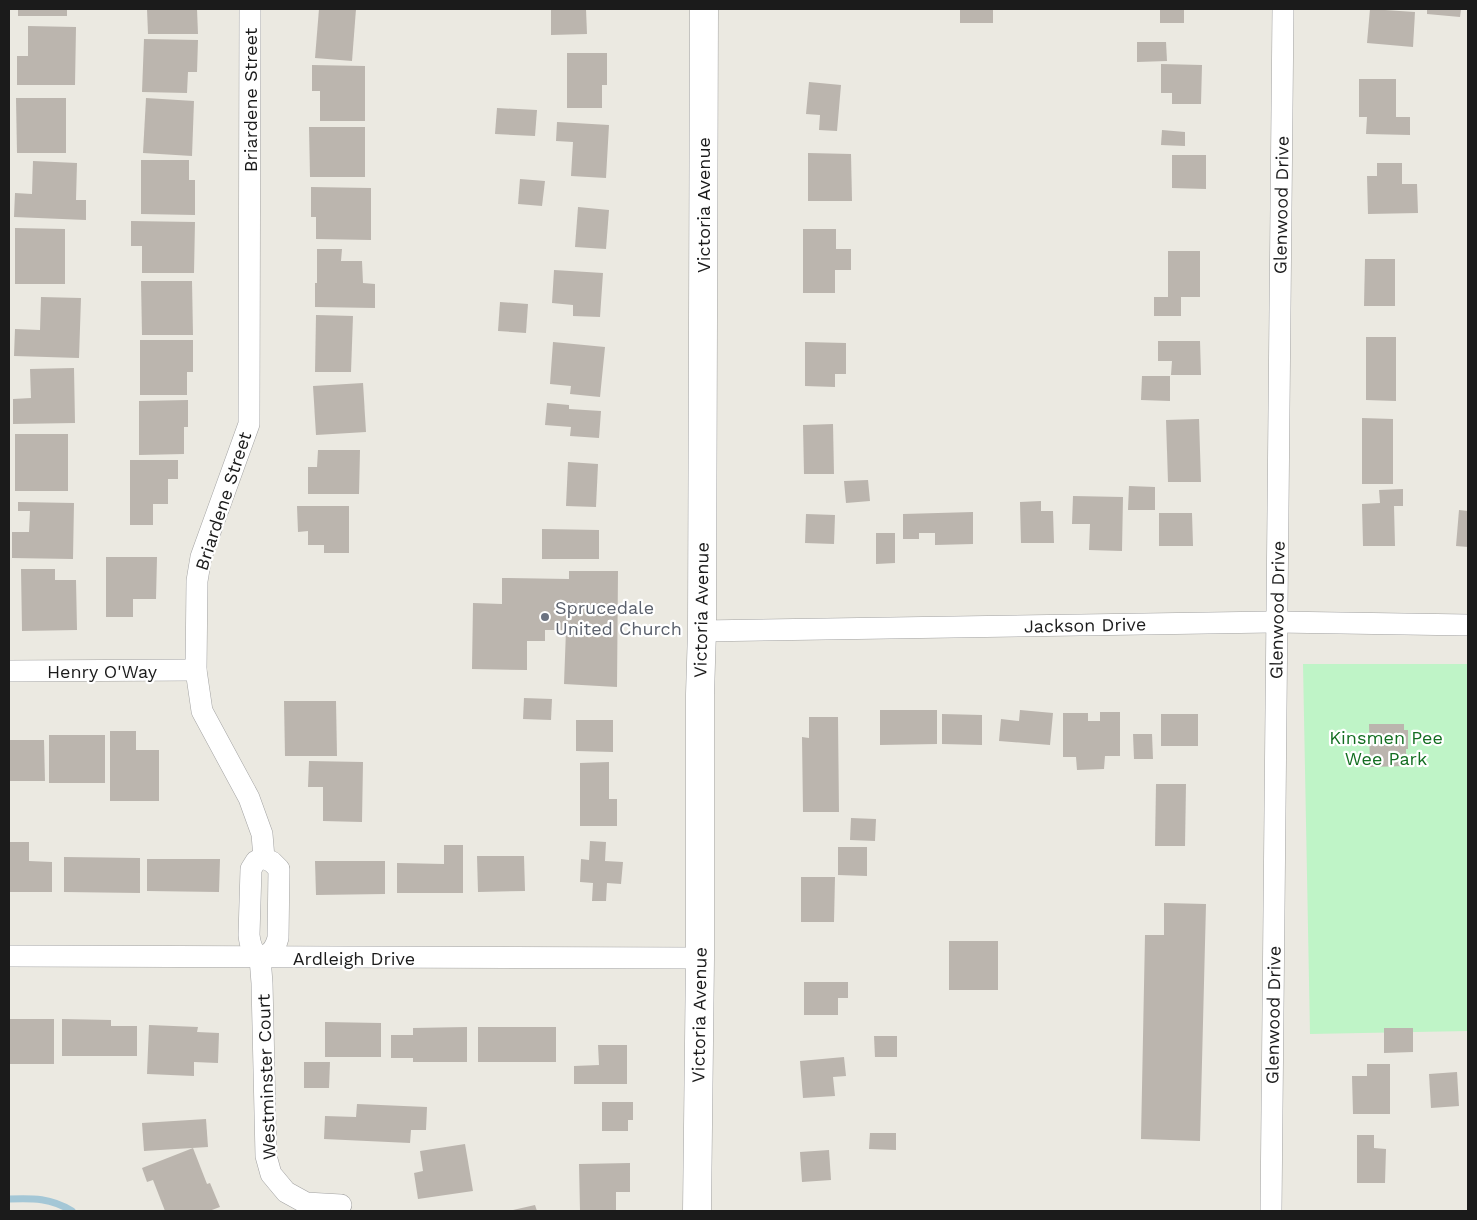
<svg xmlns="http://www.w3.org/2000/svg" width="1477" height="1220" font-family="'Work Sans',sans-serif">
	<rect width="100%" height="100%" fill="#ebe9e1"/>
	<polygon fill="#bff4c7" points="1303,664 1468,664 1468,1031 1310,1034"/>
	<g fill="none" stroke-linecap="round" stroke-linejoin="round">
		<path stroke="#a4c7d6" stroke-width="7" d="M9,1199C33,1198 51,1198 72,1211"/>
	</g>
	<g fill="#bbb5ae">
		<rect x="18" y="9" width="49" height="7"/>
		<polygon points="147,9 197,9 198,34 148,34"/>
		<polygon points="319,9 356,9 352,61 315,58"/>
		<polygon points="551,9 586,9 587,34 551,35"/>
		<rect x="960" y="9" width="33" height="14"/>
		<rect x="1160" y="9" width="24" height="14"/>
		<polygon points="1370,9 1415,12 1413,47 1367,43"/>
		<polygon points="1427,9 1461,9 1460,17 1427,14"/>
		<polygon points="28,26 76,27 75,85 17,85 17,56 28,56"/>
		<polygon points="144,39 198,40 197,72 188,72 187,93 142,92"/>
		<polygon points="1137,42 1166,42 1167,61 1137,62"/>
		<polygon points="567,53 607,53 607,85 602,85 602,108 567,108"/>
		<polygon points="1161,64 1202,65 1201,104 1172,104 1172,93 1161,93"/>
		<polygon points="312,65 365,66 365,121 320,121 320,91 312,91"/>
		<polygon points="1359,79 1396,79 1396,117 1410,117 1410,135 1366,134 1367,117 1359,117"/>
		<polygon points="809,82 841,85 837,131 819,130 820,115 806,114"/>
		<polygon points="16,98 66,98 66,153 17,153"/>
		<polygon points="146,98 194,101 192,156 143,153"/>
		<polygon points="497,108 537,110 535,136 495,134"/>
		<polygon points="557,122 609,125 606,178 571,176 573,142 556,141"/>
		<polygon points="309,127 365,127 365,177 310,177"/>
		<polygon points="1162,130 1185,132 1185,146 1161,145"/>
		<polygon points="808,153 851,154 852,201 808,201"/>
		<polygon points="1172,155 1206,155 1206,189 1172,188"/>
		<polygon points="141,160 189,160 189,180 195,180 195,215 141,214"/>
		<polygon points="33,161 77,163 76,200 86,200 86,220 14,217 15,193 32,194"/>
		<polygon points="1377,163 1402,163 1402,184 1417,184 1418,213 1368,214 1367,176 1377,176"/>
		<polygon points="520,179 545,181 542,206 518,204"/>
		<polygon points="311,187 371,188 371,240 316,239 316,217 311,217"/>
		<polygon points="578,207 609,210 606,249 575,247"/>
		<polygon points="131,221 195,222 194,273 142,273 142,246 131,246"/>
		<polygon points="15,228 65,229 65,284 15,284"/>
		<polygon points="803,229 836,229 836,249 851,249 851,270 835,270 835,293 803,293"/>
		<polygon points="317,249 342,249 341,261 362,261 363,283 375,284 375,308 315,307 315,283 317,283"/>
		<polygon points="1168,251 1200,251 1200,297 1181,297 1181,316 1154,316 1154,297 1168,297"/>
		<polygon points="1365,259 1395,259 1395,306 1364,306"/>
		<polygon points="554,270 603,273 600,317 573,316 573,305 552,303"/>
		<polygon points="141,281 192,281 193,335 142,335"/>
		<polygon points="41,297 81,298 79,358 14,356 15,329 40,330"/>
		<polygon points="500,302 528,304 526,333 498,331"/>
		<polygon points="316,315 353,316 351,372 315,372"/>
		<polygon points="1366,337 1396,337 1396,401 1366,400"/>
		<polygon points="140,340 193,340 193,372 187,372 187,395 140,395"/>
		<polygon points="1158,341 1200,341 1201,375 1171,375 1172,361 1158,361"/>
		<polygon points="553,342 605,347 600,397 570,394 571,386 550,384"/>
		<polygon points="805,342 846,343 846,374 835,374 835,387 805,386"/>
		<polygon points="74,368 75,423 13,424 13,399 31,398 30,369"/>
		<polygon points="1142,376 1170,376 1170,401 1141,400"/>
		<polygon points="363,383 366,432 316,435 313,386"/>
		<polygon points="188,400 188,427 184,427 184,454 139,455 139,401"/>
		<polygon points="547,403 569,405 569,409 601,411 599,438 570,436 571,427 545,425"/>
		<polygon points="1362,418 1393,419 1393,484 1362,484"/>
		<polygon points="1199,419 1201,482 1168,482 1166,420"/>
		<polygon points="833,424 834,474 804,474 803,425"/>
		<rect x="15" y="434" width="53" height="57"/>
		<polygon points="318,450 360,450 359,494 308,494 308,467 317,467"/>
		<polygon points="130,460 178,460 178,479 168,479 168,504 153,504 153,525 130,525"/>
		<polygon points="568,462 598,464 596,507 566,506"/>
		<polygon points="868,480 870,501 846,503 844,481"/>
		<polygon points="1129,486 1155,487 1155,510 1128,510"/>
		<polygon points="1403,489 1403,506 1394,506 1395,546 1363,546 1362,504 1380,503 1379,490"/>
		<polygon points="1073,496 1123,497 1122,551 1089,550 1090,524 1072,524"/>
		<polygon points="1041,501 1041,511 1053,511 1054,543 1021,543 1020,502"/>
		<polygon points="18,502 74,503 73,559 12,558 12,532 29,532 30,511 18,511"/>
		<polygon points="297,506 349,506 349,553 324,553 324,545 308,545 308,531 298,532"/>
		<polygon points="1459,510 1468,511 1468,547 1456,546"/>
		<polygon points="973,512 973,544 935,545 935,533 919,533 919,539 903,539 903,514"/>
		<polygon points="1159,513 1192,513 1193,546 1159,546"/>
		<polygon points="806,514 835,515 834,544 805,543"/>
		<polygon points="542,529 599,530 599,559 542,559"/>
		<polygon points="876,533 895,533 895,563 876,564"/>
		<polygon points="106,557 157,557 156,599 133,599 133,617 106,617"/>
		<polygon points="21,569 55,569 55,580 76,580 77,630 22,631"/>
		<polygon points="569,571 618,571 617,687 564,684 566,630 545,630 545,641 527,641 527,670 472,669 473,603 502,604 502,578 569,579"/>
		<polygon points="524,698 552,699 551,720 523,719"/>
		<polygon points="284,701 336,701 337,756 285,756"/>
		<polygon points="880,710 937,710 937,744 880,745"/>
		<polygon points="1020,710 1053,713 1050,745 999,741 1001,719 1019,721"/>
		<polygon points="1100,712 1120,712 1120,756 1105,756 1104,769 1077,770 1076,757 1063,757 1063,713 1088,713 1088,721 1100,721"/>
		<polygon points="942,714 982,715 982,745 942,744"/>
		<rect x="1161" y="714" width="37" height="32"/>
		<polygon points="809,717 838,717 839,812 803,812 802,737 809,738"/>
		<polygon points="576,720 613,720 613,752 576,751"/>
		<polygon points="1369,724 1404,724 1404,730 1408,730 1408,749 1406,749 1406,766 1370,767"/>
		<polygon points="110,731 136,731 136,750 159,750 159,801 110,801"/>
		<polygon points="1133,734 1152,734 1153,759 1134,759"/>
		<rect x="49" y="735" width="56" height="48"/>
		<polygon points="9,740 44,740 45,781 9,781"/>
		<polygon points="309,761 363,762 362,822 323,821 323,787 308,787"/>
		<polygon points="609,762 609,799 617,799 617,826 580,826 580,763"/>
		<polygon points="1156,784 1186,784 1185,846 1155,846"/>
		<polygon points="851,818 876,819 875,841 850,840"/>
		<polygon points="590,841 606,842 605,861 623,862 621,884 607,883 606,901 592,901 593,883 580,882 581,859 589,860"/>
		<polygon points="9,842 29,842 29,861 52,862 52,892 9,892"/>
		<polygon points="444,845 463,845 463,893 397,893 397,863 444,864"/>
		<polygon points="838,847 867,847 867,876 838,875"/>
		<polygon points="477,856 524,856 525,891 478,892"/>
		<polygon points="64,857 140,858 140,893 64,892"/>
		<polygon points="147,859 220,859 219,892 147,891"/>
		<polygon points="315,861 385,861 385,894 316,895"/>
		<polygon points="801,877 835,877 834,922 801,922"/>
		<polygon points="1164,903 1206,904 1200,1141 1141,1139 1145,935 1164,935"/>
		<rect x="949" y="941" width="49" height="49"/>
		<polygon points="804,982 848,982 848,998 838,998 838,1015 804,1015"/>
		<rect x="9" y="1019" width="45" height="45"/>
		<polygon points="62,1019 111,1020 111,1026 137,1026 137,1056 62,1056"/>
		<polygon points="325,1022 381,1023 381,1057 325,1057"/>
		<polygon points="149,1025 198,1027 197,1032 219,1033 218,1063 194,1062 194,1076 147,1074"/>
		<polygon points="467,1027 467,1062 413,1062 413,1058 391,1058 391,1035 413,1035 413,1028"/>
		<rect x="478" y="1027" width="78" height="35"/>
		<polygon points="1384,1028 1413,1028 1413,1052 1384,1053"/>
		<polygon points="874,1036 897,1036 897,1057 875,1057"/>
		<polygon points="598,1045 627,1045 627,1084 574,1084 574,1066 599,1065"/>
		<polygon points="844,1057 846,1076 833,1077 835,1096 803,1098 800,1061"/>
		<polygon points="304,1062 330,1062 329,1088 304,1088"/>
		<polygon points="1367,1064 1390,1064 1390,1114 1353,1114 1352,1076 1367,1076"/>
		<polygon points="1457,1072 1459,1106 1431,1108 1429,1074"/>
		<polygon points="602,1102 633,1102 633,1120 628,1120 628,1131 602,1131"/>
		<polygon points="357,1104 427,1107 426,1130 411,1130 410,1143 324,1139 325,1116 356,1117"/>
		<polygon points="206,1119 208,1147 144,1151 142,1123"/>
		<polygon points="870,1133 896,1133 896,1150 869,1149"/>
		<polygon points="1357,1135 1374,1135 1374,1148 1386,1149 1385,1183 1357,1183"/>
		<polygon points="465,1144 473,1191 418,1199 414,1173 423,1171 420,1151"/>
		<polygon points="193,1148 207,1184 210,1183 220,1207 209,1211 165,1211 153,1180 147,1182 142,1168"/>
		<polygon points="829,1150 831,1180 802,1182 800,1152"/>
		<polygon points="630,1163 630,1192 616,1192 616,1211 580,1211 579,1164"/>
		<polygon points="535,1205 537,1211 513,1211 513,1210"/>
	</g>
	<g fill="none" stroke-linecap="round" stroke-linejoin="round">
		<defs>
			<g id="minor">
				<polyline points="250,9 249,424 201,557 197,581 196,670 202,711 249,798 262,834 264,858"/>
				<polyline points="702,631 1277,622 1468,625"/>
				<polyline points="9,671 196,670"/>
				<polyline points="9,956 700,958"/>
				<polyline points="260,958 262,983 266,1156 271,1174 286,1192 306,1203 341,1205"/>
				<path d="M260,958C271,954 275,949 278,938L279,869L272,862L264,858"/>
				<path d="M260,958C252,951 250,945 249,935L251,869L256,861L264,858"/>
				<polyline points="1271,1211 1283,9"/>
			</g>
			<polyline id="tertiary" points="697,1211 700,958 700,694 702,631 704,9"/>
		</defs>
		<use href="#minor" stroke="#a2a2a2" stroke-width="22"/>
		<use href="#tertiary" stroke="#a2a2a2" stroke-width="29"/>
		<use href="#minor" stroke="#fff" stroke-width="21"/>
		<use href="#tertiary" stroke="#fff" stroke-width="28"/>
	</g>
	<circle fill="#6b7280" stroke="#fff" stroke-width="2" cx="545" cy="617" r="5"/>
	<g text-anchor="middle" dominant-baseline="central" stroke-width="4.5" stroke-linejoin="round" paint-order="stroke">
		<g font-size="18" fill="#1b1b1b" stroke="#fff">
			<text transform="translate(250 100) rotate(-90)">Briardene Street</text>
			<text transform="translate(703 205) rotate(-90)">Victoria Avenue</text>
			<text transform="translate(1281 205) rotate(-89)">Glenwood Drive</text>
			<text transform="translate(223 501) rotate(-72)">Briardene Street</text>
			<text transform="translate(701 610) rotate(-89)">Victoria Avenue</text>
			<text transform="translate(1277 610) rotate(-89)">Glenwood Drive</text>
			<text transform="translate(1085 625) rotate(-1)">Jackson Drive</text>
			<text x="102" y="671">Henry O'Way</text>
			<text x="354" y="958">Ardleigh Drive</text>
			<text transform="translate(699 1015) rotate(-89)">Victoria Avenue</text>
			<text transform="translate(1273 1015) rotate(-89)">Glenwood Drive</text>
			<text transform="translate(266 1077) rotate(-92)">Westminster Court</text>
		</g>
		<g font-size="18" fill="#5b616d" stroke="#fff" text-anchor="start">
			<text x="555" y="607">Sprucedale<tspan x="555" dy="21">United Church</tspan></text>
		</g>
		<g font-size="18" fill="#136e21" stroke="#fff">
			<text x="1386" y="737">Kinsmen Pee<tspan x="1386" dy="21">Wee Park</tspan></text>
		</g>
	</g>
	<rect width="1477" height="1220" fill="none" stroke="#1b1b1b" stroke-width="20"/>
</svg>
